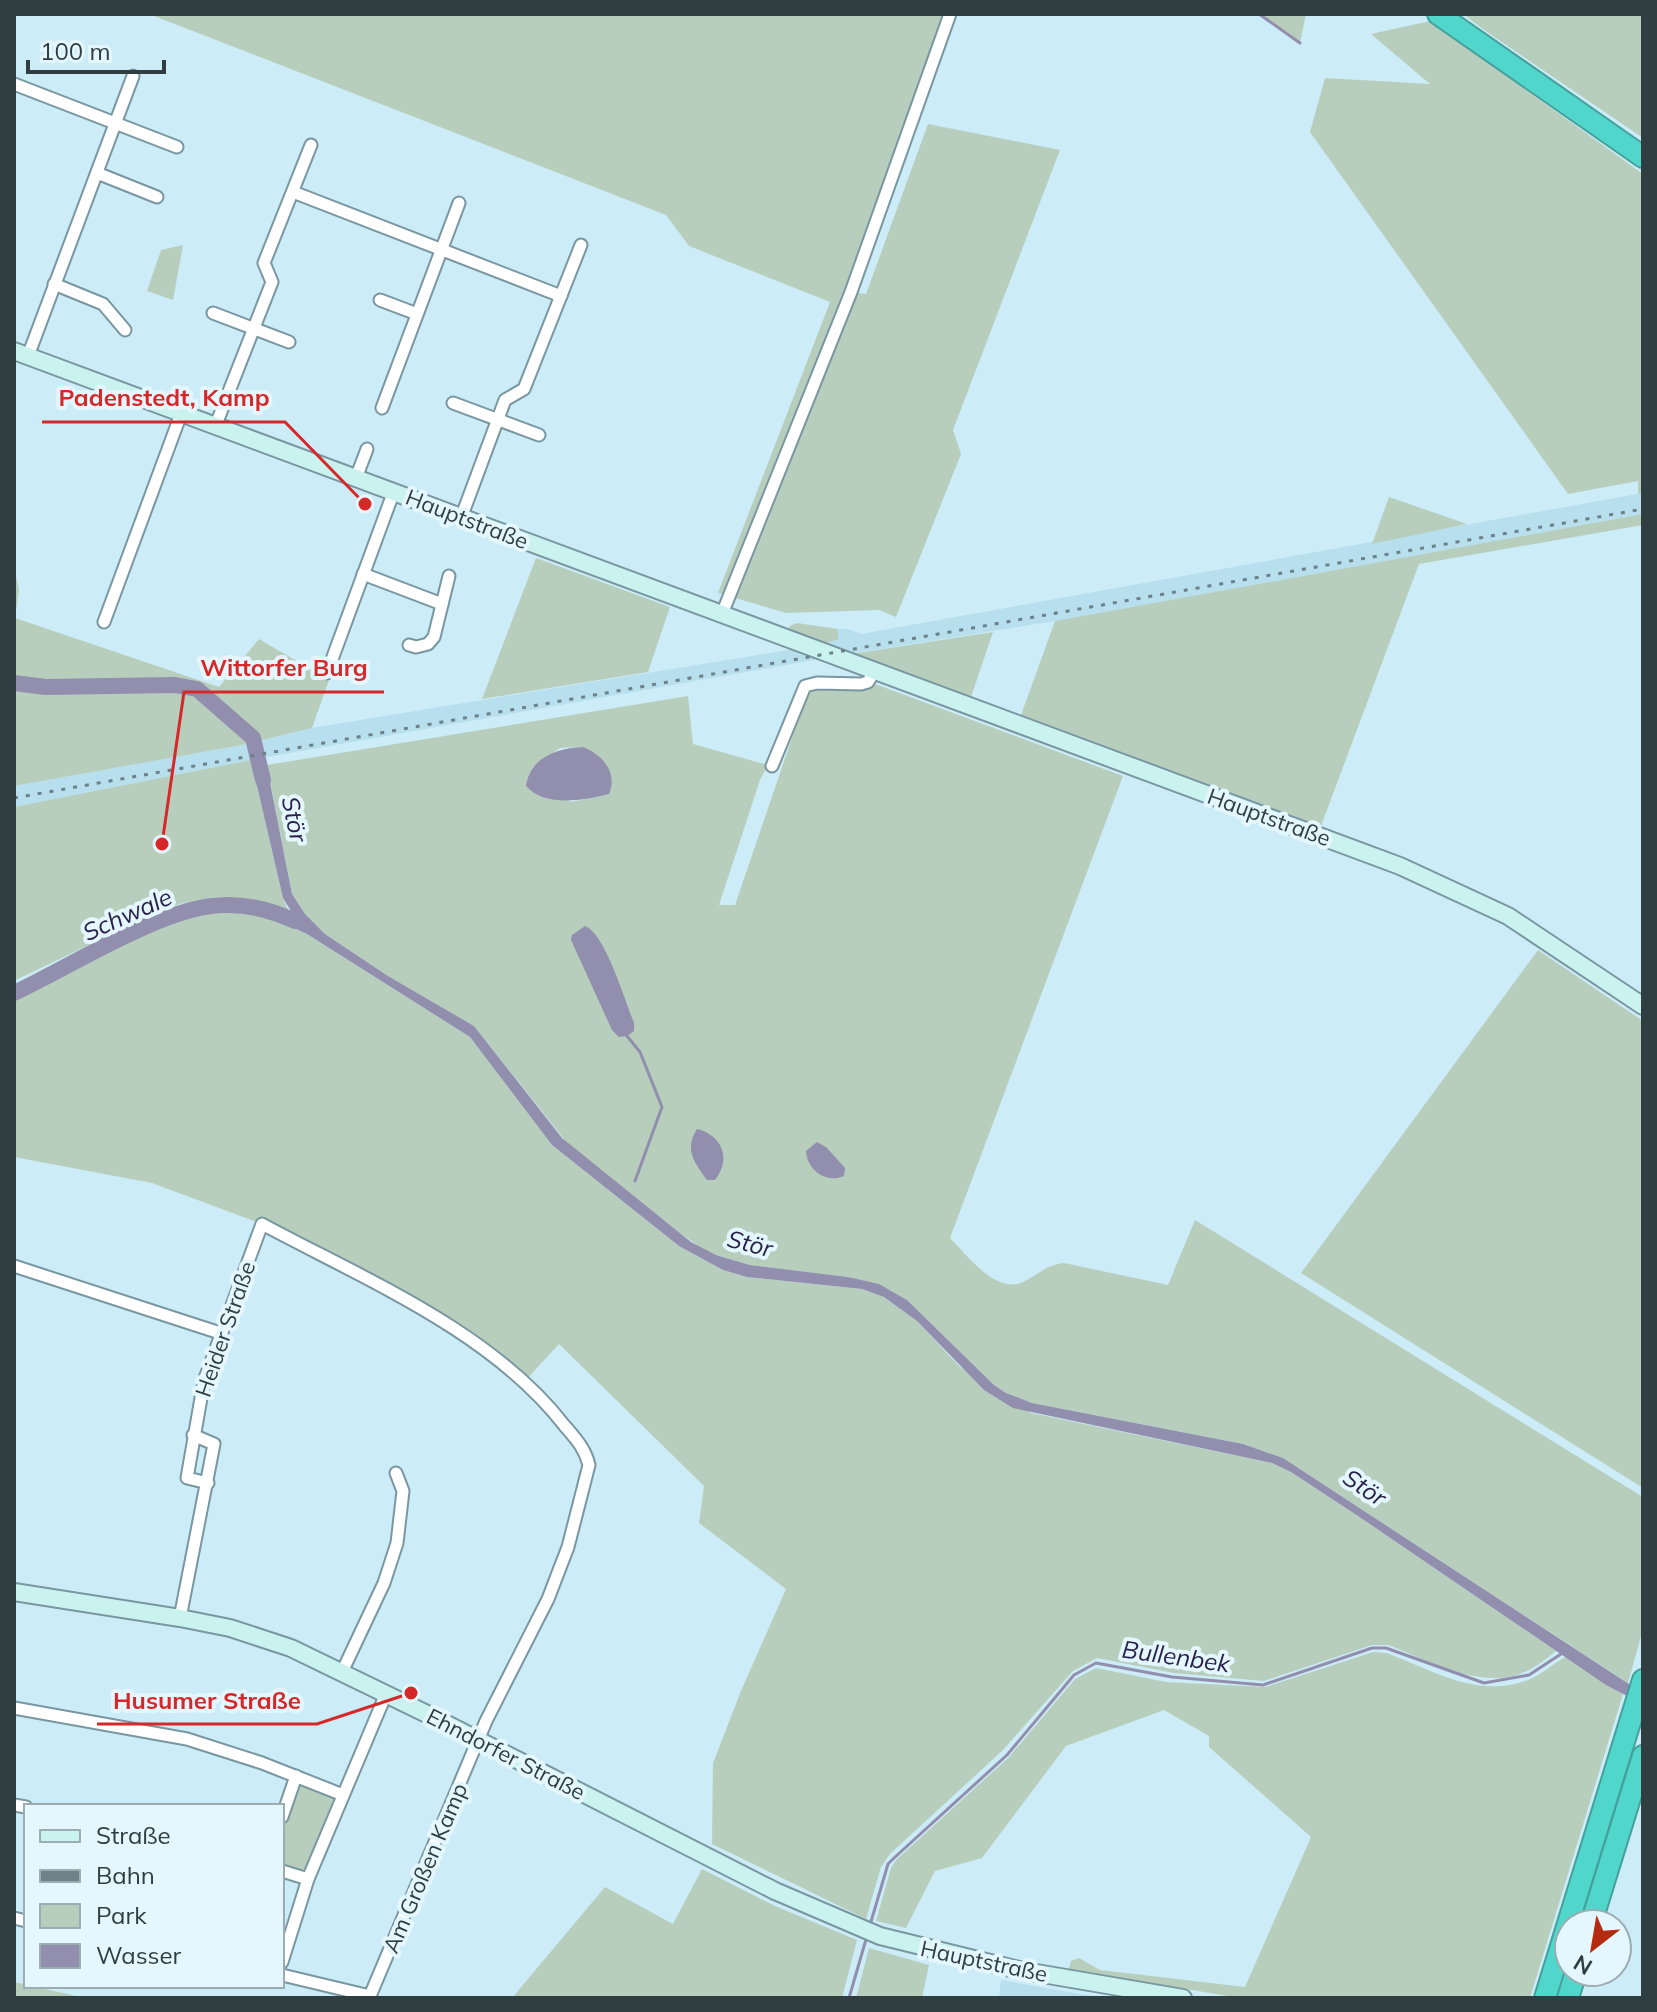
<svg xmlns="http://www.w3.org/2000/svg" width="1657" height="2012" font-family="Mulish,sans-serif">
	<rect width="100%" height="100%" fill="#ccecf8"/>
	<g fill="#b7dfed">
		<polygon points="1643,493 1643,514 1055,621 825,658 256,759 14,807 14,786 237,746 312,728 800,648 838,640 838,629 848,629 861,634"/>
		<polygon points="1001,1980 1079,1994 1107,1998 999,1998"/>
	</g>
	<g fill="#b8cebd" fill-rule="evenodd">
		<polygon points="149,14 950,14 852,292 866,294 928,124 1060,150 953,430 961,454 896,617 879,610 786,613 718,593 830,302 689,246 666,215"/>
		<polygon points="1259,14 1306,14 1300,43"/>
		<polygon points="1463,14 1643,14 1643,138 1487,32"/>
		<polygon points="1430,21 1643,174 1643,493 1638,494 1638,481 1568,494 1310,132 1325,78 1430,84 1371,34"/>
		<polygon points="183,245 173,300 147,291 161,250"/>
		<polygon points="1389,497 1467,524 1372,544"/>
		<polygon points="1643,514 1643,525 1419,564 1321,826 1021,715 1055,621"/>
		<polygon points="536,558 670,607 648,672 482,699"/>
		<polygon points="14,567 19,590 15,618 219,687 259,639 329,680 312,728 237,746 14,786"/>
		<polygon points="797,623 838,629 838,640 823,643 786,631 790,626"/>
		<polygon points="993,632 971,697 852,654"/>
		<path d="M875,684L1123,776L950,1238C966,1254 996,1295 1023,1282C1038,1275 1046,1265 1064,1263L1168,1285L1195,1220L1643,1497V1629L1628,1683L1283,1458L1243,1444L1032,1403L1006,1393L994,1385L907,1300L888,1289L848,1277L750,1265L707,1252L680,1233L567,1143L474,1026L388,976L325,934L305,914L292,894L267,765L688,696L693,744L768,765L760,780L719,905H735L807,694C828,684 853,693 875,684ZM583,747L609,794L571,802L532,768L560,748Z"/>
		<polygon points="251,760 283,898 290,914 262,904 214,897 180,904 151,915 14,981 14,807"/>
		<path d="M215,910H242L275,919L307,934L470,1037L552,1145L679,1246L723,1270L747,1277L862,1289L884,1297L917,1321L960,1367L1031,1413L1272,1463L1291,1472L1358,1516L1556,1651C1548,1657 1540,1664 1531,1669C1485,1694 1431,1661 1388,1645H1372L1264,1681L1174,1673L1097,1658L1073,1671L1002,1751L890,1854L881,1867L866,1919L712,1844L713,1763L741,1691L786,1589L699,1523L704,1486L559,1344L524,1382L487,1352L262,1224L152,1183L14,1157V993L153,924L184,912L191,916Z"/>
		<polygon points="1538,950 1643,1021 1643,1488 1301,1273"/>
		<path d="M1373,1652L1387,1653C1434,1671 1478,1699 1528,1680C1541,1675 1553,1664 1565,1657L1623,1694L1530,1998H1239L1069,1969L1071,1961L1079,1958L1100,1970L1245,1987L1311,1837L1209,1747V1736L1164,1710L1066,1746L982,1858L935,1871L906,1928L876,1921L891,1868L896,1860L1009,1757L1075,1679L1096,1668L1166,1682L1265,1687Z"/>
		<polygon points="304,1785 333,1796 335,1802 308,1867 301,1870 282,1864 282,1835 298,1787"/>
		<polygon points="702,1869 775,1906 857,1940 842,1998 512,1998 605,1887 673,1924"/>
		<polygon points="869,1948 929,1965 922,1998 856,1998"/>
		<polygon points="14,1982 85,1998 14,1998"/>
	</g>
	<g fill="#918eae">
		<path d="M583,747C603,755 618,773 609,794C584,800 546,808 526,786C530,757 558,748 583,747Z"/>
		<polygon points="265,757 292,894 305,914 325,934 388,976 474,1026 562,1138 691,1242 716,1255 750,1265 848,1277 879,1284 907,1300 994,1385 1006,1393 1032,1403 1243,1444 1283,1458 1632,1686 1629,1697 1606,1685 1358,1516 1291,1472 1272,1463 1013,1408 984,1390 917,1321 884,1297 862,1289 747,1277 723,1270 679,1246 552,1145 470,1037 307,934 275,919 278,910 288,914 291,911 283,898 251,760"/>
		<path d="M585,926C605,933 625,1001 634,1023V1031L627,1036L619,1037L612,1030L571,940L572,935Z"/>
		<path d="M697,1129C722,1135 732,1159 715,1180H707C694,1162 684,1149 697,1129Z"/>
		<path d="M817,1142L826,1147L845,1168L844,1176C826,1184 807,1170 806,1151Z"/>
	</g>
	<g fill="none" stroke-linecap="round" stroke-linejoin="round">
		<g stroke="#918eae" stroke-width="3">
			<polyline points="1259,14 1300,43"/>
			<polyline points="627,1036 640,1052 662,1107 635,1181"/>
			<polyline points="870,1925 888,1864 894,1858 1007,1755 1074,1675 1096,1663 1172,1677 1263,1685 1372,1648 1386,1648 1484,1683 1529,1675 1564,1652"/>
			<polyline points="849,1998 867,1936"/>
		</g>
		<g stroke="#918eae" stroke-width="16">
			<polyline points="14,683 46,687 175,685 197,689 253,738 263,780"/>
			<path d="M14,993C70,967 164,906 223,905C247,904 273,911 295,921"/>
		</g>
		<defs>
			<g id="street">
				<polyline points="14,84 177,147"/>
				<polyline points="97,173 157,197"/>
				<polyline points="293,192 561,296"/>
				<polyline points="54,284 103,304 125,330"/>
				<polyline points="380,300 417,314"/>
				<polyline points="213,313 289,342"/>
				<polyline points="28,356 133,76"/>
				<polyline points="453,403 539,435"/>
				<polyline points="382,408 459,203"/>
				<polyline points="215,427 272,282 264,263 311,145"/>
				<polyline points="356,478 367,449"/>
				<polyline points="461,518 505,400 524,389 581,245"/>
				<polyline points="363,574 442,604"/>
				<polyline points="722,614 851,292 950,14"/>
				<polyline points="104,622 181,414"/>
				<polyline points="409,645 416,647 428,644 434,637 449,576"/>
				<polyline points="327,673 394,491"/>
				<polyline points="772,766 805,686 817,683 861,684 868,682 875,670"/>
				<polyline points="14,1266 220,1333"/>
				<path d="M208,1483L187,1478L204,1381L262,1224C364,1279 491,1331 564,1425C575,1438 585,1448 589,1465L568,1547L548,1599L486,1721L370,1996L282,1975"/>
				<polyline points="180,1618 214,1444 193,1435"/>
				<polyline points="342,1672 384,1583 397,1543 403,1491 396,1473"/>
				<polyline points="14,1708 187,1739 262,1763 343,1795"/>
				<polyline points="14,1805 26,1807"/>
				<polyline points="282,1817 296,1776"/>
				<polyline points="282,1871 308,1879"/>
				<polyline points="14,1918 26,1921"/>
				<polyline points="282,1962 308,1879 386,1694"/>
			</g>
			<g id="secondary">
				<polyline points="14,351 1400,866 1508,916 1643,1006"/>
				<polyline points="14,1592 180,1618 230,1628 291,1648 431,1716 775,1891 880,1936 1019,1970 1183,1998"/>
			</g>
			<g id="highway">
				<polyline points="1438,14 1643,157"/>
				<polyline points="1591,1924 1643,1756"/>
				<polyline points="1545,1998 1643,1680"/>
				<polyline points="1568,1998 1576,1972"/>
			</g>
		</defs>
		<use href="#street" stroke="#7997a1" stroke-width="15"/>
		<use href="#secondary" stroke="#7997a1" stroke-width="20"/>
		<use href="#highway" stroke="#45a09b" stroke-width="24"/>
		<use href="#street" stroke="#fff" stroke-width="11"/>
		<use href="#secondary" stroke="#caf3ef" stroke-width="16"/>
		<use href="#highway" stroke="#50d6cb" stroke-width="20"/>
		<polyline stroke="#6d8188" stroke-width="3" stroke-dasharray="4 8" stroke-linecap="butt" points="14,798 1643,509"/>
	</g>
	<g text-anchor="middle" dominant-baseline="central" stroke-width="8" stroke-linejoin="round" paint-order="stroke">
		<g font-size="22" fill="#303d41" stroke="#e4f7fe">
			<text transform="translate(467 519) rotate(21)">Hauptstraße</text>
			<text transform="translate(1269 817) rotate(20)">Hauptstraße</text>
			<text transform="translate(225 1329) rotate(-71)">Heider Straße</text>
			<text transform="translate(506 1754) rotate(27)">Ehndorfer Straße</text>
			<text transform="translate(425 1868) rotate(-67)">Am Großen Kamp</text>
			<text transform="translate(984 1961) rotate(12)">Hauptstraße</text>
		</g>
		<g font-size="24" font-style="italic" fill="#29214c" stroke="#e4f7fe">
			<text transform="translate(295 819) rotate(78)">Stör</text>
			<text transform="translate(127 914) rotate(-24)">Schwale</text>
			<text transform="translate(750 1243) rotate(14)">Stör</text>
			<text transform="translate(1365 1487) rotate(34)">Stör</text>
			<text transform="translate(1176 1656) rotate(8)">Bullenbek</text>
		</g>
	</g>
	<path fill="none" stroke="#d62828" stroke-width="3" d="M365 504L285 422H42M162 844L184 692H384M411 1693L317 1724H97"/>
	<g fill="#d62828" stroke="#e4f7fe" stroke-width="3">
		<circle cx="365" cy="504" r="8"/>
		<circle cx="162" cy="844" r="8"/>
		<circle cx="411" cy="1693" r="8"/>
	</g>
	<g font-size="24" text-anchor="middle" font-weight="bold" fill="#d62828" stroke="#e4f7fe" stroke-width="8" stroke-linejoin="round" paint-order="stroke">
		<text x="164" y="406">Padenstedt, Kamp</text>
		<text x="284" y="676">Wittorfer Burg</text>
		<text x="207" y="1709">Husumer Straße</text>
	</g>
	<rect width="1657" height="2012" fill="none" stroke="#303d41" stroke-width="32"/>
	<rect x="24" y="1804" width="260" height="184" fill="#e4f7fe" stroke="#9cadb2" stroke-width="2"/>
	<rect x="40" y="1830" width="40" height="12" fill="#caf3ef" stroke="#9cadb2" stroke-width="2"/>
	<text x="96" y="1844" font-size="24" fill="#303d41">Straße</text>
	<rect x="40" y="1870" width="40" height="12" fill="#6d8188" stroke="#9cadb2" stroke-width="2"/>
	<text x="96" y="1884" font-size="24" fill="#303d41">Bahn</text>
	<rect x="40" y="1904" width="40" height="24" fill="#b8cebd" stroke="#9cadb2" stroke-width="2"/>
	<text x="96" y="1924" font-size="24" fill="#303d41">Park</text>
	<rect x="40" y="1944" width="40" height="24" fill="#918eae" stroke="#9cadb2" stroke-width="2"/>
	<text x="96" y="1964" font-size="24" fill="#303d41">Wasser</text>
	<g transform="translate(1593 1948) rotate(211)"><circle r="38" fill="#e4f7fe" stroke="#9cadb2" stroke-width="2"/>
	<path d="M0-6L14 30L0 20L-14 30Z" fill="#b62a11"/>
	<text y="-12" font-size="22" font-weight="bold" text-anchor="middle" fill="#303d41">N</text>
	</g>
	<path d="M28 60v12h136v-12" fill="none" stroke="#303d41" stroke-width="4"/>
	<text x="40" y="60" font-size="24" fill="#303d41" stroke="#e4f7fe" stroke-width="6" paint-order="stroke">100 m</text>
</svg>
